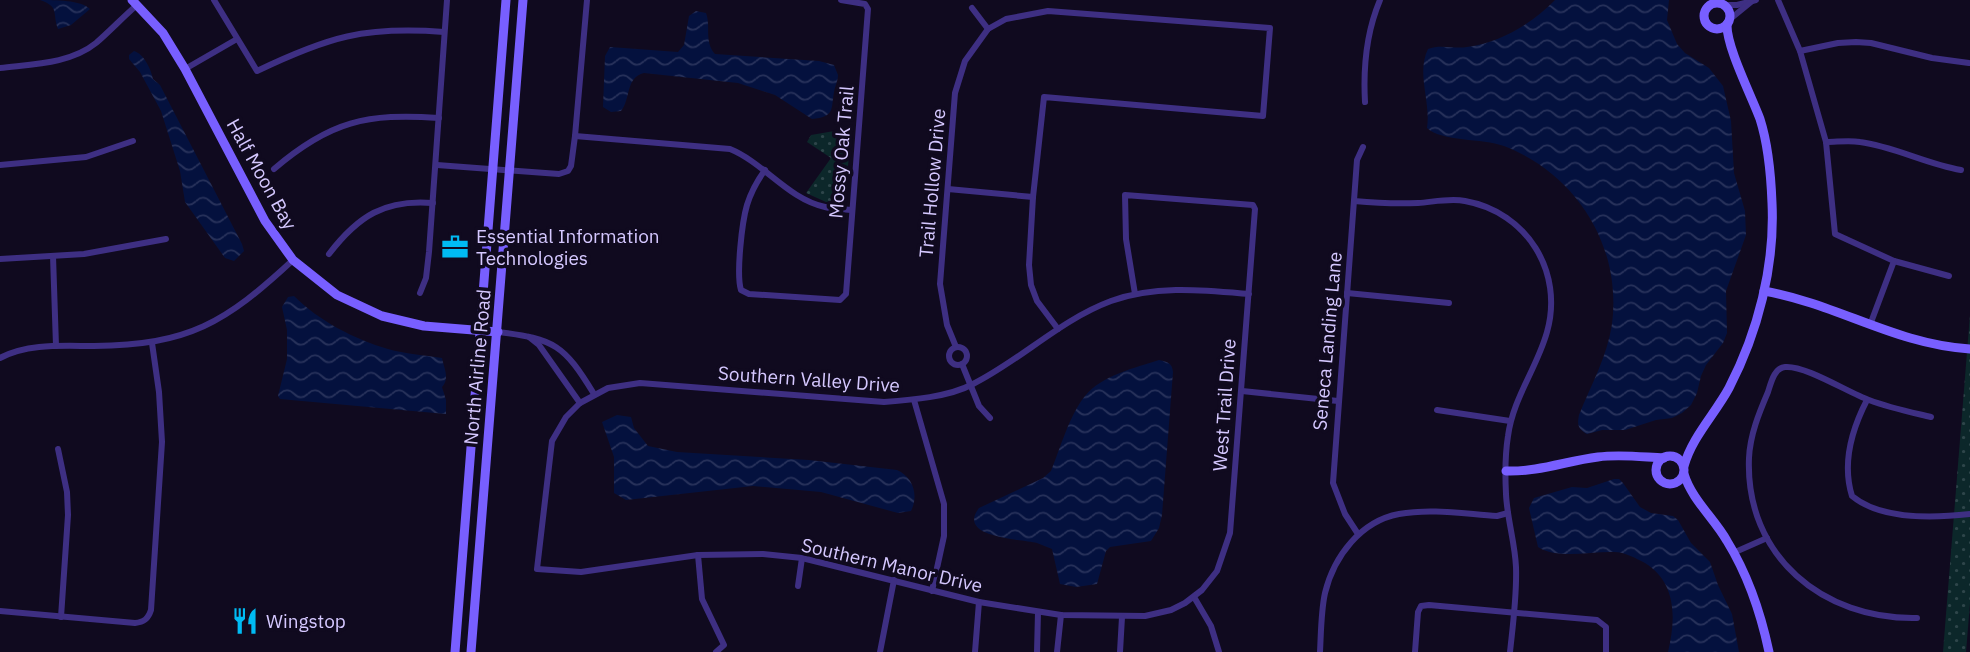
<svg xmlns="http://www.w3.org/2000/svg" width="1970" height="652" font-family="'IBM Plex Sans',sans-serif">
	<defs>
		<pattern id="green-dots" width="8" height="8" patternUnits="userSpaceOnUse" patternTransform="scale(1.75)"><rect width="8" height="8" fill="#0c272a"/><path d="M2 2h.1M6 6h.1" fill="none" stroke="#2e454a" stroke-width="1.8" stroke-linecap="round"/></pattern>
		<pattern id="water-waves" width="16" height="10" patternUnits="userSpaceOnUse" patternTransform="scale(1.75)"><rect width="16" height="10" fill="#04113e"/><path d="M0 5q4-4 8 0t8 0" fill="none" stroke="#28325b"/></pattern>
	</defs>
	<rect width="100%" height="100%" fill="#100a1f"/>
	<g fill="url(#green-dots)">
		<polygon points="852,128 844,203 826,202 806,193 831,158 807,142 811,135"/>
		<polygon points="1970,315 1970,603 1966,652 1943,652"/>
	</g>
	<g fill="url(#water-waves)">
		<path d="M40,0C55,0 81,0 90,9L71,25L58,29C52,13 60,7 40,0Z"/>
		<path d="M1555,0H1669L1667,20L1677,44L1685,53L1709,68L1723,86L1731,121L1734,173L1745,211L1746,235L1726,291L1727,333L1723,343L1706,365L1701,376L1697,393L1691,405L1682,413L1672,418L1656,420L1625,430H1602L1587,434C1578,429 1577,425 1579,415C1591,385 1607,357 1612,324C1622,247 1577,174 1504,146C1482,138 1442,142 1427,128C1431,101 1416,74 1428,49C1440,44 1454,49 1467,47C1500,43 1533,23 1555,0Z"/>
		<path d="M696,11L706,13C711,26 704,42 715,54L819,61L834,65L838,75C838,81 835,86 834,92C831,109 835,117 812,119L775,95L738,83L644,73C625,78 631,99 621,111L611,112L603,107L605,56L610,47L678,52L684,45L689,16Z"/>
		<path d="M134,51C144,54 151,69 153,79L160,85L242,244L244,251L234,261L225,258L185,202L180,171L161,111L140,72L129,59V55Z"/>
		<path d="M294,296C319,321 354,339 388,349C405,354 424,355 442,358C444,368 450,379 442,387L446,400V414L280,399L278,396L287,359V330L282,307L288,297Z"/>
		<path d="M1159,360C1168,362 1172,363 1173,372L1162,515L1159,528L1151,541L1110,547L1106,551L1097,584L1076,587L1060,584L1052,549C1047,547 1042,545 1037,543C1020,539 956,538 979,508L1043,478L1051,471C1060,449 1070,414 1085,396C1102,375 1135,368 1159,360Z"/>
		<path d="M617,415L631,417L634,428L648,446L677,452L809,460L897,470C913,477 919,495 911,511L898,513L821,492L753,486L626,500L614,493V457L602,422Z"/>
		<path d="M1614,479H1619L1623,483L1640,507L1651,513L1673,516L1678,520L1691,543L1710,562L1718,585L1732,614L1739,652H1668C1676,619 1677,583 1645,563C1635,558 1625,552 1614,552C1591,551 1559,560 1538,547L1529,508L1534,498L1572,487L1587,488Z"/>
	</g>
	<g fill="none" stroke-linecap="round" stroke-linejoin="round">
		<g stroke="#3e2f83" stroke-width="6">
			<path d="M214,0L257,71C328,37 364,26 444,32"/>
			<polyline points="1778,0 1800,51 1826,142 1835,234 1894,261 1949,276"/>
			<polyline points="1725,5 1737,5 1756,0"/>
			<polyline points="972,8 988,29"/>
			<polyline points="1729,20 1751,2"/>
			<polyline points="1800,51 1838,43 1856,42 1871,43 1932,58 1969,63"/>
			<path d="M0,68C32,64 70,64 96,43C110,31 123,17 137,5"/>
			<polyline points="185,69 237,39"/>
			<path d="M1365,102C1363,66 1366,33 1380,0"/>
			<path d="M575,136L730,149C764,163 788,199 825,207C833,209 843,209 852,210"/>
			<path d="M1826,142C1837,142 1849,140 1860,142C1893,146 1926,164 1961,170"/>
			<polyline points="0,165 86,157 133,141"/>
			<polyline points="437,165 559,174 568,171 571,166 575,136 587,0"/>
			<path d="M274,169C330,121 367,113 439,118"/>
			<path d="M765,170C757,181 751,192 747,205C742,222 736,274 741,290L749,294L840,300L846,294L868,9L865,4L841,0"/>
			<polyline points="948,189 1033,197"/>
			<path d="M1354,201C1376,203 1396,204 1418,203C1433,202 1450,198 1465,201C1527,212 1564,272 1547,332C1537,368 1513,398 1508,436C1505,455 1505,475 1506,494C1507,518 1515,543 1516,567C1517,595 1513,624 1510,652"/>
			<path d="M329,254C358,216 385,199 433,203"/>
			<polyline points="53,256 56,346"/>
			<polyline points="0,259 84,254 166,239"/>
			<polyline points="420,293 426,278 429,252 447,0"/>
			<polyline points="1347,293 1449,303"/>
			<path d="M1135,294L1126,239L1125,195L1253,205L1255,209L1230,533L1217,571L1202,590L1185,603L1171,610L1145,616L1061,615L979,602L802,558L763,554L698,555L581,572L537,569L552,441L566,417L580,403L608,388L640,383L884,402C911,400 949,397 973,384C1021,360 1060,320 1111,301C1156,285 1202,290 1249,294"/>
			<polyline points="1870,325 1894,261"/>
			<path d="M498,332C555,339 564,345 594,394"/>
			<polyline points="529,337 539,345 580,403"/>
			<circle cx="958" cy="356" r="9"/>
			<polyline points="956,347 947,325 940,284 955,93 965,61 988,29 1006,19 1048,11 1270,28 1263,116 1044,97 1033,197 1029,265 1031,285 1037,301 1058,329"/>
			<path d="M0,358C28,343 63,346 94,346C189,345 225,323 293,260"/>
			<polyline points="962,364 979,406 990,418"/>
			<polyline points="1242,391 1338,401"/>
			<polyline points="914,400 944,504 944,536 932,591"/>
			<path d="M1867,400C1852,429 1842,464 1852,496C1881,520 1935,518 1970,514"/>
			<polyline points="1437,410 1510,421"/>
			<polyline points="58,449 67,492 68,515 61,617"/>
			<polyline points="1358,534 1345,514 1333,483 1357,160 1363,147"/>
			<polyline points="1733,553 1767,538"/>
			<polyline points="698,555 702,599 724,645 716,652"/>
			<polyline points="798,586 802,558"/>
			<polyline points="1194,597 1211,626 1219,652"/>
			<path d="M0,611L135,623C144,622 148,619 151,610L162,442L159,392L152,343"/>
			<path d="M1917,618C1823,620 1745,556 1749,458C1750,435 1759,413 1768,392C1771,383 1774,368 1785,367C1805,365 1849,393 1869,400C1890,408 1910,412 1931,417"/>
			<polyline points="880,652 894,580"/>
			<polyline points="975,652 979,602"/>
			<polyline points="1037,652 1038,612"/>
			<polyline points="1057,652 1061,615"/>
			<polyline points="1120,652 1122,617"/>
			<path d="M1320,652C1321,633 1321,611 1325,593C1334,556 1361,521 1399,514C1431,508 1465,514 1497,516L1508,513"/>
			<polyline points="1415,652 1418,612 1421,606 1429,605 1597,620 1606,627 1606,652"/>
		</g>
		<g stroke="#785fff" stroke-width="9">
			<polyline points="132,0 163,33 185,69 265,221 293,260 337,295 382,316 424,326 498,332"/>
			<circle cx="1717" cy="16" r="13"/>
			<path d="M1764,291C1838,304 1894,344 1970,349"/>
			<circle cx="1670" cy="470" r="14"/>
			<path d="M1684,466C1692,437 1715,414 1729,388C1758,332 1775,266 1772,203C1771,176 1768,144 1760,119C1751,95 1726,46 1727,24"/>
			<path d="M1506,471C1539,472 1566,461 1598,457C1620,454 1642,457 1664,458"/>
			<path d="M1684,474C1692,500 1714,518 1727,541C1748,575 1761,614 1769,652"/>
			<polyline points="455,652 506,0"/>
			<polyline points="471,652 523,0"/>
		</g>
	</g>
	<defs>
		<symbol id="office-bare" viewBox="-9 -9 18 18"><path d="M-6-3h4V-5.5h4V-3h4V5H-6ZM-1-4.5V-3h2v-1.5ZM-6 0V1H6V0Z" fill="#00bbf3" stroke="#100a1f" stroke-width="2.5" paint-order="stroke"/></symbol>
		<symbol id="restaurant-bare" viewBox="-9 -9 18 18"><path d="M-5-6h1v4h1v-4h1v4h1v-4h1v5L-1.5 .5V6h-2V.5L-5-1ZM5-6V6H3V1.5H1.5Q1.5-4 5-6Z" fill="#00bbf3" stroke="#100a1f" stroke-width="2.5" paint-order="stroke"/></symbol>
	</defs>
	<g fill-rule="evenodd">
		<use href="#office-bare" x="436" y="228" width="38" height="38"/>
		<use href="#restaurant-bare" x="226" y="602" width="38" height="38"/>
	</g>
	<g text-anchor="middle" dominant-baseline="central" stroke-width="7" stroke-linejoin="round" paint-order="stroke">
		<g font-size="19" fill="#d5c8ff" stroke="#100a1f">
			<text transform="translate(841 152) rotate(-85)">Mossy Oak Trail</text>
			<text transform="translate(262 174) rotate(61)">Half Moon Bay</text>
			<text transform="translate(932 183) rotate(-85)">Trail Hollow Drive</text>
			<text transform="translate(1327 341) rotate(-85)">Seneca Landing Lane</text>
			<text transform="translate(477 367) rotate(-85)">North Airline Road</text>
			<text transform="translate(809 379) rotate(4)">Southern Valley Drive</text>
			<text transform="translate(1224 405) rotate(-86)">West Trail Drive</text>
			<text transform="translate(892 565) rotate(13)">Southern Manor Drive</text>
		</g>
		<g font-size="19" fill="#d5c8ff" stroke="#100a1f" text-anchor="start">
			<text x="476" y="236">Essential Information<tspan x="476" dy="22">Technologies</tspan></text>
			<text x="266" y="621">Wingstop</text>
		</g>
	</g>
</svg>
